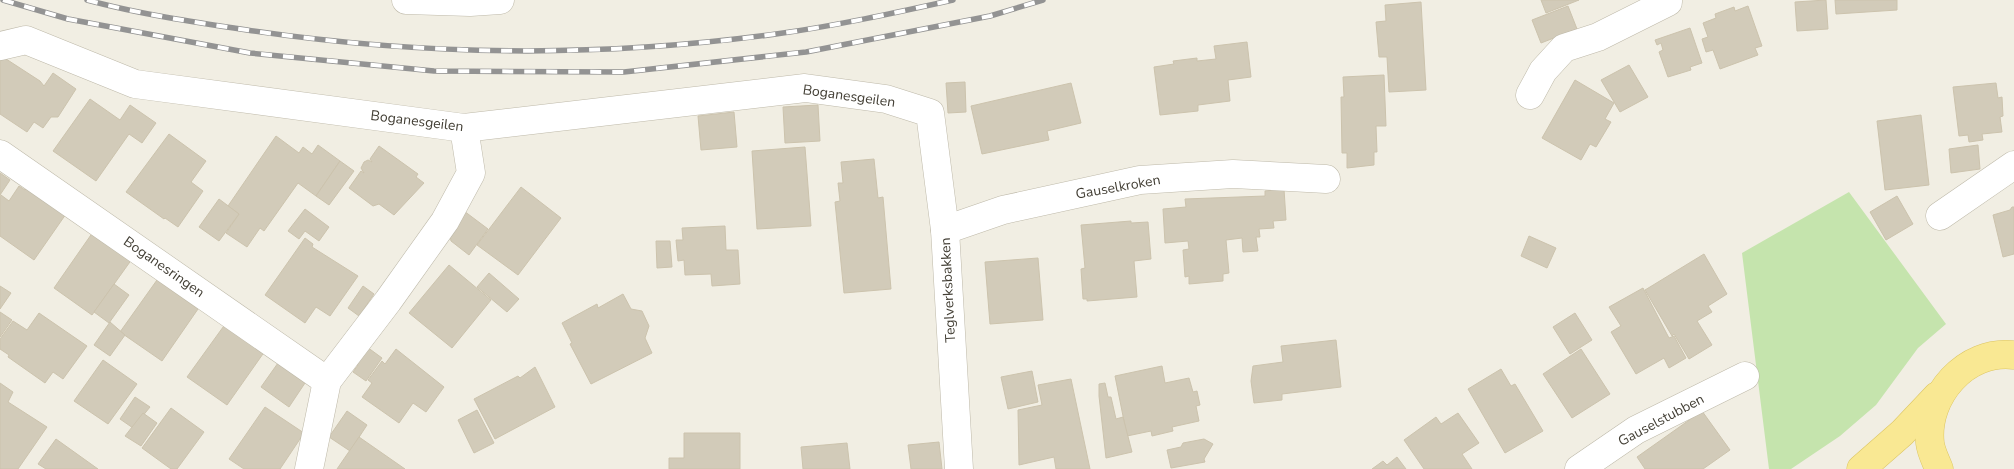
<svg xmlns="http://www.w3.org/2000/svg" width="2014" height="469" font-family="'Nunito Sans',sans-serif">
	<rect width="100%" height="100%" fill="#f1eee3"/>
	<polygon fill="#c5e4ad" points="1849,192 1946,324 1918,348 1876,405 1840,436 1791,469 1769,469 1742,253"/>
	<g fill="#d2cbb9" stroke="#ccc3ad">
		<polygon points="1541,0 1579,0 1546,13"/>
		<polygon points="1826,0 1828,29 1797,31 1795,2"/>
		<polygon points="1835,0 1897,0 1897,10 1836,14"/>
		<polygon points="1421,2 1426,90 1389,92 1387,57 1379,57 1376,22 1386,21 1385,5"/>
		<polygon points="1568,6 1577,29 1541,43 1532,20"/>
		<polygon points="1748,6 1762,46 1755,48 1758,55 1720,69 1713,50 1706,52 1702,39 1708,37 1703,23 1716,18 1715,14 1734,7 1735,11"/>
		<polygon points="1690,28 1702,63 1690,67 1691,70 1668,77 1659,52 1663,50 1661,43 1657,45 1655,40"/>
		<polygon points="1247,42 1251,77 1228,80 1230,101 1198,105 1198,111 1160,115 1154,67 1174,64 1173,61 1197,58 1197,61 1216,59 1214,46"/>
		<polygon points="3,57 40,81 44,86 53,73 76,89 58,117 51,117 43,128 34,122 27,132 0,114 0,62"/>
		<polygon points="1629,65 1648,97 1620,112 1601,80"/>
		<polygon points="1384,75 1386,126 1376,126 1377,152 1374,152 1374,165 1347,168 1347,153 1342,153 1341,97 1344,97 1343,77"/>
		<polygon points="1575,80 1614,103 1605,119 1611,122 1596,147 1590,144 1581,160 1542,138"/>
		<polygon points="965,82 966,112 948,113 946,83"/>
		<polygon points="1071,83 1081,123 1047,131 1049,140 982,154 971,106"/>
		<polygon points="1996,83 1998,98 2002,97 2003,116 2000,117 2002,132 1982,134 1983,140 1969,142 1968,135 1959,136 1953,87"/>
		<polygon points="90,99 120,120 130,105 156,123 142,143 129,134 96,181 53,151"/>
		<polygon points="818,105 820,141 785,143 783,107"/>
		<polygon points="734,112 737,147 701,150 698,116"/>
		<polygon points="1921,115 1929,185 1885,190 1877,121"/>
		<polygon points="169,134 206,161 191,182 203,191 178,227 165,218 164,219 126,192"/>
		<polygon points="276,136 299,153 303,147 312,154 318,145 340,161 316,196 298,183 264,231 260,228 247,247 226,233 239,214 228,206"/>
		<polygon points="1978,145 1980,169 1951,173 1949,149"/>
		<polygon points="379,146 418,174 416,177 424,183 394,215 379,204 373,206 349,188 361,171 364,173 361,168 364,162 368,160 372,162 370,159"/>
		<polygon points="805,147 811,226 757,229 752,151"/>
		<polygon points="874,159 878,198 883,197 891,289 844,293 835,202 840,201 838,183 843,183 841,162"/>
		<polygon points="340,161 354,171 329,205 316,196"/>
		<polygon points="0,173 10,180 0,195"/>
		<polygon points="19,186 25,190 27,187 66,214 34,260 0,236 0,197 1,195 9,201"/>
		<polygon points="521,187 561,218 518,275 477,245"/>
		<polygon points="1284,189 1286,220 1273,221 1274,228 1259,229 1260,237 1256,237 1258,251 1243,252 1242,238 1226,240 1229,273 1223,274 1223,281 1189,284 1189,276 1185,277 1183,250 1189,249 1188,241 1165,243 1163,209 1186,207 1185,199 1265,196 1265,191"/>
		<polygon points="1897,196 1913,224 1886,240 1870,212"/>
		<polygon points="219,199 239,214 219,241 199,227"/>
		<polygon points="2012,207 2014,207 2014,254 2003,257 1993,215 2010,210"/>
		<polygon points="305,209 329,227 319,241 305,231 299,239 288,231"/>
		<polygon points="464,211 488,229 469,255 451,241 449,230"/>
		<polygon points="1131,221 1131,223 1148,222 1151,259 1134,261 1137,297 1087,301 1087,299 1083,299 1081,269 1085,268 1081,225"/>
		<polygon points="725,226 726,250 738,250 740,284 712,286 711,274 685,275 684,260 678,261 676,240 683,240 682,228"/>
		<polygon points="93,232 132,259 92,315 54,288"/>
		<polygon points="1529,236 1556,248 1547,268 1521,256"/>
		<polygon points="305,238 313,244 312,247 358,276 330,316 316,307 305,323 265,295"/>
		<polygon points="656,241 670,241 672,267 657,268"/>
		<polygon points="1704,254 1727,294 1708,306 1712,312 1697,321 1712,345 1689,359 1674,334 1672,336 1645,290"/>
		<polygon points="1038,258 1043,320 990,324 985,262"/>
		<polygon points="449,265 491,300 452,348 409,313"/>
		<polygon points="489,273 519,299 507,312 477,287"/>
		<polygon points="157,280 198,309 162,361 120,332"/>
		<polygon points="114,284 129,295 109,323 94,312"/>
		<polygon points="0,286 11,293 0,309"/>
		<polygon points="363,286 374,294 359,316 348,308"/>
		<polygon points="1643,288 1669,338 1674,336 1686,358 1669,368 1664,358 1636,374 1611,332 1621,326 1609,307"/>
		<polygon points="623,294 631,309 642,311 649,326 645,338 652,353 591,384 570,344 572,343 562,323 597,304 598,308"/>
		<polygon points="0,312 12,320 0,337"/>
		<polygon points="39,313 87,346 63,379 53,372 45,383 8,357 9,355 0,349 0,339 13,321 27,330"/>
		<polygon points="1575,313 1592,340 1570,354 1553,327"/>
		<polygon points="110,322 125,335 110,356 94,345"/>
		<polygon points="226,323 265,351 227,405 187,377"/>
		<polygon points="1336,340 1341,387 1282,394 1282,400 1254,403 1251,381 1253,366 1283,362 1281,346"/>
		<polygon points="367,347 382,358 366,381 353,372 358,365 355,363"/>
		<polygon points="396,349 444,387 426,412 413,403 399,423 362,397 372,383 368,380 382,361 385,364"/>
		<polygon points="1581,349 1610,394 1572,418 1543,374"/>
		<polygon points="103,360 137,384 108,424 74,401"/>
		<polygon points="278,363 305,383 289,407 261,387"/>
		<polygon points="1162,366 1165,383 1189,378 1193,392 1197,391 1200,405 1196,406 1199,421 1172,427 1173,431 1152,436 1151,431 1127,436 1115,376"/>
		<polygon points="535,367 555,407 495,439 474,399 518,376 520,378"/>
		<polygon points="1501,369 1511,386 1515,384 1543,431 1505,453 1468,389"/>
		<polygon points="1032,371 1038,402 1008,409 1001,377"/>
		<polygon points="1071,379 1090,469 1056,469 1054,457 1019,465 1018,410 1042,405 1038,385"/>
		<polygon points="0,383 13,392 8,402 47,427 18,469 0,469"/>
		<polygon points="1105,383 1108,397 1111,397 1116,419 1123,417 1132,452 1106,458 1099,396 1099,384"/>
		<polygon points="135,397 150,407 133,428 120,419"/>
		<polygon points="265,407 304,433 280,469 244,469 229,459"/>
		<polygon points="171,408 204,432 177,469 171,469 142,448"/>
		<polygon points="477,410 494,443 474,453 458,420"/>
		<polygon points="347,411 367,425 350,451 329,437"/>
		<polygon points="1702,411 1730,450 1703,469 1645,469 1637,457"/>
		<polygon points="143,413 157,423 141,446 125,436"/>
		<polygon points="1458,413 1479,443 1462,454 1472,469 1424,469 1404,440 1436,417 1441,424"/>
		<polygon points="684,433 740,433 740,469 669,469 669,458 684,458"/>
		<polygon points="359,437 405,469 337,469"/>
		<polygon points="56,439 98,469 46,469 38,464"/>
		<polygon points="1204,439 1213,444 1204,459 1205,462 1171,468 1167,450 1181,447 1183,443"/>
		<polygon points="939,442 942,469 911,469 908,445"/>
		<polygon points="847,443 850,469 803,469 801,447"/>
		<polygon points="1397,457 1406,469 1372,469 1383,461 1387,465"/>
	</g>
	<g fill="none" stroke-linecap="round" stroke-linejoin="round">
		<defs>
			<g id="street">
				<polyline points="406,0 470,2 500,0"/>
				<polyline points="0,46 26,40 135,84 464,128 805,88 886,99 930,113 945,230 959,469"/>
				<polyline points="1530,95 1543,71 1564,48 1598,37 1668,2 1668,0"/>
				<polyline points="0,154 327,381"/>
				<polyline points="1940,216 2014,165"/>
				<polyline points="945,230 1003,210 1140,180 1233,174 1326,179"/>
				<polyline points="309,469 327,381 388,301 445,221 471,173 464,128"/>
				<polyline points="1579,469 1636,430 1745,376"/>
			</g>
			<g id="primary">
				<polyline points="1861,469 1902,433 1937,396"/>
				<path d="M1939,469C1936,461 1931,452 1930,443C1925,396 1966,349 2014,355"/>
			</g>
		</defs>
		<use href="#street" stroke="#beb9a9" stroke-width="29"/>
		<use href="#primary" stroke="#ddc664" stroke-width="29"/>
		<use href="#street" stroke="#fff" stroke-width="28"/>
		<use href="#primary" stroke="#f9e893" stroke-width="28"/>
		<defs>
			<g id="rail">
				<polyline points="3,0 68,19 250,53 434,71 624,72 806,52 990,16 1043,0"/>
				<path d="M87,0C139,14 193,22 247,30C422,56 600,58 776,34C835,26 894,13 953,0"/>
			</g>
		</defs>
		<use href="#rail" stroke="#939393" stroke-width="5.5"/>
		<use href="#rail" stroke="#fff" stroke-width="4" stroke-dasharray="11" stroke-linecap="butt"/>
	</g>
	<g text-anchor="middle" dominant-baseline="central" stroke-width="5" stroke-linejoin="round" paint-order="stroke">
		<g font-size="14" fill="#423e34" stroke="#fff">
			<text transform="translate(849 96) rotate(8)">Boganesgeilen</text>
			<text transform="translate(417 121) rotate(7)">Boganesgeilen</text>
			<text transform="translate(1118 187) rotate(-10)">Gauselkroken</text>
			<text transform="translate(164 267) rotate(35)">Boganesringen</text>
			<text transform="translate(948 290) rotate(-93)">Teglverksbakken</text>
			<text transform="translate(1661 420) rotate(-28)">Gauselstubben</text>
		</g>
	</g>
</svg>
